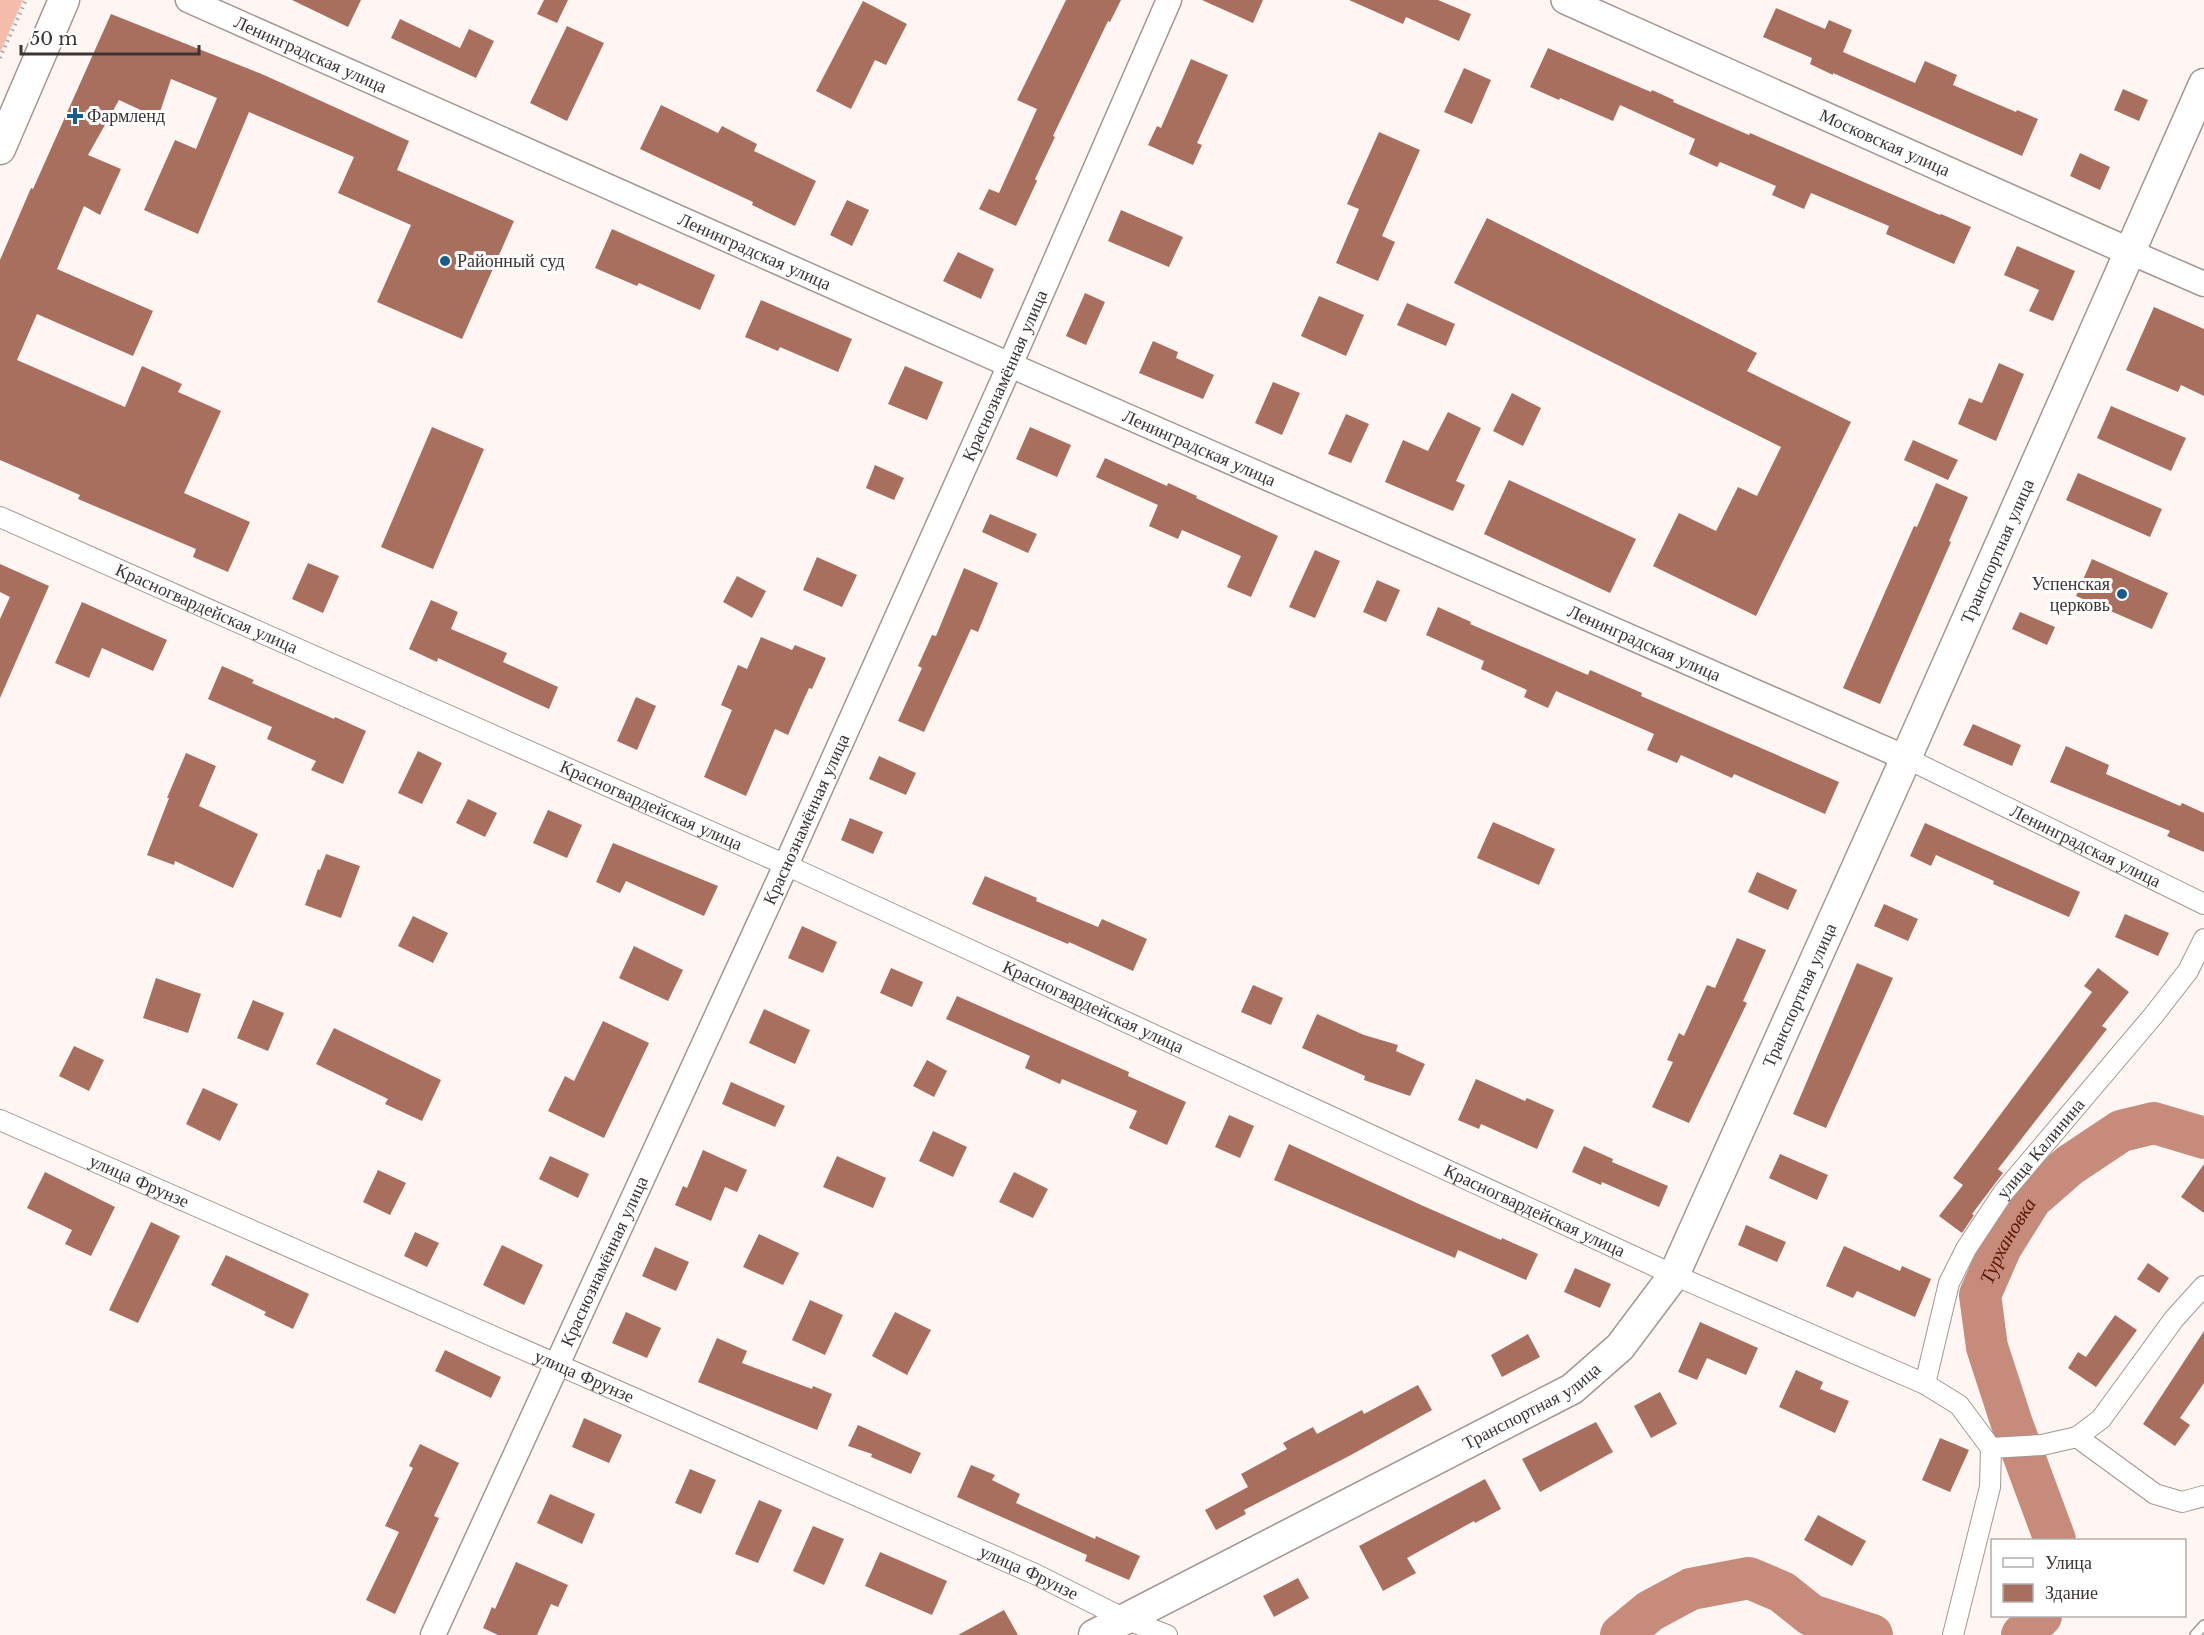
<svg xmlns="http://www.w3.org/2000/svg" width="2204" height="1635" font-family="'Libre Baskerville',serif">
	<rect width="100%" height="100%" fill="#fff6f3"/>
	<polygon fill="#f5bbab" points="0,0 23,0 0,53"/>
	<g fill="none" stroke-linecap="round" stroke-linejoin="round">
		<g stroke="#c68b7a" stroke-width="42">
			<path id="s1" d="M2055,1540L2012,1424L1987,1347L1980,1295L2001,1247L2031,1199L2070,1165L2121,1131L2154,1123L2204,1138"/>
			<polyline points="1621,1635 1650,1611 1691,1589 1749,1578 1782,1592 1811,1615 1872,1635"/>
			<polyline points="2022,1635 2041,1616"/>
		</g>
	</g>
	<g fill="#a86f5f">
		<polygon points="292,0 361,0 348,27"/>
		<polygon points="544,0 568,0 557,23 537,14"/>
		<polygon points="1066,0 1121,0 1110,22 1108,21 1053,136 1055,137 1035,179 1037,181 1016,226 979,209 989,189 999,193 1037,109 1017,100"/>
		<polygon points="1202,0 1263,0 1253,23"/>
		<polygon points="1349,0 1438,0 1471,14 1459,41 1406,17 1403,24"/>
		<polygon points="863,1 907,24 886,65 875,60 851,109 816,91"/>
		<polygon points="1776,8 1825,29 1829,20 1852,30 1843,52 1915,83 1925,61 1957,75 1953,85 2016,112 2017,110 2038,119 2022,156 1833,73 1833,75 1810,64 1812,58 1763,37"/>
		<polygon points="111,14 264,75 409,141 397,170 514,221 462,339 377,302 411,225 338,193 354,157 249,112 198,234 144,210 175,140 196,149 217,98 171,79 158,118 119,100 88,155 121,169 100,215 84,206 57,269 153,311 133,356 37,314 17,360 125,407 142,366 182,384 178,392 221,411 184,493 250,522 228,572 193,557 196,549 78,499 80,495 0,460 0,260 31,188 33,189"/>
		<polygon points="400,19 460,48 469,29 494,41 476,78 391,38"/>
		<polygon points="567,26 604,43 567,121 530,103"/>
		<polygon points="1548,48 1651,92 1652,90 1674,100 1673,102 1749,135 1750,133 1940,215 1941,214 1971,227 1954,264 1886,234 1889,226 1811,193 1804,209 1772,195 1776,186 1720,162 1717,167 1689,154 1695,139 1620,105 1613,121 1560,98 1559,100 1530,87"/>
		<polygon points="1191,59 1228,75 1197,143 1202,145 1193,165 1148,145 1157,126 1161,128"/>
		<polygon points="1464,68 1491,80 1472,124 1444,112"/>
		<polygon points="2123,89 2148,100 2139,121 2114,110"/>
		<polygon points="661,105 718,133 722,126 757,144 754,151 816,181 795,226 752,205 753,202 640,149"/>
		<polygon points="1379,132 1420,150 1382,236 1395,242 1378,281 1336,263 1359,209 1347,204"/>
		<polygon points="2080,153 2110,167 2100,190 2070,176"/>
		<polygon points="847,200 869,210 852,246 830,235"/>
		<polygon points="1121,210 1183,237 1169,267 1108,241"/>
		<polygon points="1487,218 1757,353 1747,371 1851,422 1756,616 1653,566 1679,513 1716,531 1738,487 1757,496 1781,447 1454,283"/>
		<polygon points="612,229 715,275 700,310 639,283 637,286 595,268"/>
		<polygon points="2017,246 2075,271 2053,321 2029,311 2039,290 2004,275"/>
		<polygon points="958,252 994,269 981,299 943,281"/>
		<polygon points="1085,293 1105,302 1086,345 1066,336"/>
		<polygon points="1319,296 1364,315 1346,356 1301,336"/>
		<polygon points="761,300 852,339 838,372 780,347 778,351 745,337"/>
		<polygon points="1407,303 1455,324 1446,346 1397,325"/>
		<polygon points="2154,307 2204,329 2204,396 2181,385 2178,392 2126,370"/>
		<polygon points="1153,341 1178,352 1176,358 1214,375 1203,399 1139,373"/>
		<polygon points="1999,363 2024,374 1996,441 1958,424 1969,398 1982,403"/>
		<polygon points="905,366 943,382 927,420 888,404"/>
		<polygon points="1273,382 1300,393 1282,435 1255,423"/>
		<polygon points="1512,393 1541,408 1523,446 1493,431"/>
		<polygon points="2111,406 2186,438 2171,471 2097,438"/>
		<polygon points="1448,412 1481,428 1456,481 1465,485 1453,511 1385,482 1403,440 1428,451"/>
		<polygon points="1346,414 1369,424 1351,463 1328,454"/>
		<polygon points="432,427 484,449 433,569 381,547"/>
		<polygon points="1030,427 1071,445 1057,477 1016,459"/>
		<polygon points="1913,440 1958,460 1948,480 1904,460"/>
		<polygon points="1105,458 1167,486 1168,483 1197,496 1196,498 1278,536 1251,597 1227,587 1241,556 1182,530 1178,539 1149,526 1158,505 1096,477"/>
		<polygon points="875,465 904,478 894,500 866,488"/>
		<polygon points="2078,473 2162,509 2150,537 2066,500"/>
		<polygon points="1509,480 1636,539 1610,593 1484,534"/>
		<polygon points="1936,483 1968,497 1949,541 1951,542 1880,704 1843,688 1914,526 1917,527"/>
		<polygon points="990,514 1037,534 1028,553 982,532"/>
		<polygon points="1315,550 1340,561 1315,618 1289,607"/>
		<polygon points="817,557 857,575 842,607 803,590"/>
		<polygon points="2092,559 2168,593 2152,629 2076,596"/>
		<polygon points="308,563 339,576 323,613 292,599"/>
		<polygon points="0,564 49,586 0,698 0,619 10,597 0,592"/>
		<polygon points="964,568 998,583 978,632 971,629 924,732 898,721 922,668 918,666 932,635 936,636"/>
		<polygon points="737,576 766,591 752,618 723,602"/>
		<polygon points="1377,580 1400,590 1386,622 1363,612"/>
		<polygon points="431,600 458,612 451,629 507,653 503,662 558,687 549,709 438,658 437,662 409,649"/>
		<polygon points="82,602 167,640 153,671 102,648 89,678 55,663"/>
		<polygon points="1438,607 1471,622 1470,624 1588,675 1590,670 1642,693 1641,696 1839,782 1825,814 1734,774 1732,778 1681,755 1677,763 1647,750 1654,734 1556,691 1548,708 1524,697 1527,690 1481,669 1484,661 1426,635"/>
		<polygon points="2020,612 2055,627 2047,645 2012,629"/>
		<polygon points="761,637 792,650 795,645 826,658 812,689 809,688 788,735 775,729 746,796 704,777 732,710 721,705 738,665 747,669"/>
		<polygon points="222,666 254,680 252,683 334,719 335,717 366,731 343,784 311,770 316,761 267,739 272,727 208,699"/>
		<polygon points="636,697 656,706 637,750 617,741"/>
		<polygon points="1973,724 2021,745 2012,766 1963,745"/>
		<polygon points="2066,746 2109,765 2106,774 2180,806 2182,803 2204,813 2204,852 2167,836 2170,831 2050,782"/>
		<polygon points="418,751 442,763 422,804 398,793"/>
		<polygon points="186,753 216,766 199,806 258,834 233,888 175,861 174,865 147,855 169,798 167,798"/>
		<polygon points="879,756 916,773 906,795 869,779"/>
		<polygon points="468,799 497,813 485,837 456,823"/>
		<polygon points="548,810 582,825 567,858 533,843"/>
		<polygon points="850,818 883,832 873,854 841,840"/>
		<polygon points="1493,822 1555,849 1539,885 1477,858"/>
		<polygon points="1925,823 2080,892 2069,917 1993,884 1994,881 1936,855 1931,866 1910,856"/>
		<polygon points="613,843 718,886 704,916 626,881 620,893 596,882"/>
		<polygon points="326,854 360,866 341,918 305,905 318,869 320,870"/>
		<polygon points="1757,872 1797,890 1788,910 1748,892"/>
		<polygon points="985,876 1037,898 1036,901 1098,927 1102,919 1147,939 1133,971 1069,942 1068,944 972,904"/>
		<polygon points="1884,904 1918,919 1908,941 1874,926"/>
		<polygon points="2125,914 2169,933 2158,956 2115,937"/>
		<polygon points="413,916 448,933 433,963 398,946"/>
		<polygon points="802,926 837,942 823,973 788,958"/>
		<polygon points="1737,938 1766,950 1743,1001 1747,1003 1689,1123 1652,1107 1673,1062 1667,1060 1679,1033 1684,1036 1707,985 1715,988"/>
		<polygon points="634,946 683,970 668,1001 619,978"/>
		<polygon points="1857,963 1893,978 1826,1128 1793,1114"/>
		<polygon points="891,968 923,982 912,1007 880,993"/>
		<polygon points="2098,968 2129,992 2102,1026 2107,1029 1998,1169 2003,1173 1972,1214 1974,1215 1962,1233 1939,1216 1963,1185 1953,1178 2092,992 2084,986"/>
		<polygon points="156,978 201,994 188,1033 143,1018"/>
		<polygon points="1253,985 1283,998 1271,1025 1241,1012"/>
		<polygon points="957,996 1129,1072 1128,1076 1186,1102 1167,1145 1129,1128 1137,1111 1062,1079 1060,1084 1025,1068 1030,1056 946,1019"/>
		<polygon points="253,1000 284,1013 268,1051 237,1038"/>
		<polygon points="764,1009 810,1030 795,1064 749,1043"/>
		<polygon points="1317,1014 1364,1035 1398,1045 1396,1051 1425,1064 1410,1096 1364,1080 1365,1076 1302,1048"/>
		<polygon points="603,1021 649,1043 604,1138 548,1111 565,1076 574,1081"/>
		<polygon points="334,1028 441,1080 422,1121 385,1104 388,1099 316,1064"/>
		<polygon points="74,1046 104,1060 89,1091 59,1076"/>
		<polygon points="927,1060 947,1071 934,1097 913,1086"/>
		<polygon points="1476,1079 1525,1101 1527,1098 1554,1110 1537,1149 1481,1124 1479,1129 1458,1120"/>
		<polygon points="731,1082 785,1106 775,1127 722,1104"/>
		<polygon points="203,1088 238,1104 220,1141 186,1124"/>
		<polygon points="1229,1115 1254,1126 1240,1158 1215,1147"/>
		<polygon points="933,1131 967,1147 953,1177 919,1161"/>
		<polygon points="1289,1144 1421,1205 1501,1240 1502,1238 1538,1254 1526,1280 1458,1250 1455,1258 1274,1180"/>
		<polygon points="1584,1146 1613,1159 1612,1162 1668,1186 1659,1207 1602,1182 1601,1185 1572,1172"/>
		<polygon points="703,1150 747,1170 737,1192 725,1187 711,1221 675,1205 683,1186 687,1188"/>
		<polygon points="1780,1154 1828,1175 1817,1200 1769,1178"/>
		<polygon points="550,1156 589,1174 578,1198 539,1179"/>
		<polygon points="837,1156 886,1178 873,1208 823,1187"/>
		<polygon points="2204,1164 2204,1213 2181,1197"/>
		<polygon points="378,1170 406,1183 390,1215 363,1202"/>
		<polygon points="45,1172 115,1207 91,1256 65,1244 72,1230 27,1208"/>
		<polygon points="1014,1172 1048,1189 1033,1218 999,1202"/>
		<polygon points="151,1222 180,1236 138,1323 109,1310"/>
		<polygon points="1746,1225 1786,1242 1777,1262 1738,1245"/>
		<polygon points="415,1232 439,1243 427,1267 404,1256"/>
		<polygon points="759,1234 799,1253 783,1285 743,1267"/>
		<polygon points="502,1245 543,1265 524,1305 483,1285"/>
		<polygon points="1844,1246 1900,1271 1902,1266 1931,1279 1915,1317 1857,1291 1853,1298 1826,1286"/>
		<polygon points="655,1247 689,1262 676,1291 642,1276"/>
		<polygon points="226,1255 309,1294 293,1329 264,1315 266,1312 211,1285"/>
		<polygon points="2148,1263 2169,1278 2159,1293 2137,1279"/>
		<polygon points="1575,1268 1611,1284 1600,1308 1564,1292"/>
		<polygon points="810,1300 843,1315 825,1355 792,1340"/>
		<polygon points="626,1312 661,1328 647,1358 612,1343"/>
		<polygon points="895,1312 931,1330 907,1375 872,1356"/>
		<polygon points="2115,1315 2137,1330 2096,1387 2068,1368 2078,1352 2086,1357"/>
		<polygon points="1700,1322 1758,1348 1746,1375 1707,1358 1697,1380 1678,1372"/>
		<polygon points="2204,1331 2204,1383 2180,1418 2190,1425 2175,1446 2143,1424"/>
		<polygon points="1528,1334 1540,1357 1502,1377 1491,1355"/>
		<polygon points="717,1338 747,1351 742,1363 812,1389 813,1386 832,1394 817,1430 698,1382"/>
		<polygon points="445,1350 501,1377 491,1398 435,1371"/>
		<polygon points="1796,1370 1823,1382 1820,1389 1849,1401 1835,1433 1779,1407"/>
		<polygon points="1418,1385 1432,1410 1351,1455 1244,1510 1246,1514 1216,1530 1205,1510 1248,1487 1241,1474 1287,1449 1283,1443 1313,1427 1317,1434 1362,1410 1364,1414"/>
		<polygon points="1660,1392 1677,1424 1651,1438 1634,1406"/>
		<polygon points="584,1418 622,1435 609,1463 572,1447"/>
		<polygon points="1596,1422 1613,1452 1540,1492 1522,1459"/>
		<polygon points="858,1425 921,1453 911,1474 871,1457 872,1454 848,1446"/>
		<polygon points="1940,1438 1969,1450 1950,1492 1922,1480"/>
		<polygon points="420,1444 459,1463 434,1516 439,1518 395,1614 366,1600 399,1532 385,1526 413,1468 409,1466"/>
		<polygon points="971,1465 995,1475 992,1480 1020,1494 1016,1503 1095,1539 1096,1536 1140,1556 1129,1580 1085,1561 1087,1555 957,1497"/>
		<polygon points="690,1469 716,1480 701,1514 675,1503"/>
		<polygon points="1485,1479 1501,1509 1475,1523 1474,1521 1407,1558 1416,1573 1383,1591 1359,1546"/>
		<polygon points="550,1494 595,1514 582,1544 537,1523"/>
		<polygon points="759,1500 782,1510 758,1563 735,1554"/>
		<polygon points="1818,1515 1866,1541 1852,1566 1804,1540"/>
		<polygon points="813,1526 844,1539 824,1585 793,1571"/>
		<polygon points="880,1552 947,1581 932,1615 865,1586"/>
		<polygon points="516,1562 568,1585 558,1607 551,1604 537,1635 498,1635 483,1628 492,1607 495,1609"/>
		<polygon points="1298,1578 1309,1598 1274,1617 1263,1596"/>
		<polygon points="1004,1610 1018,1635 958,1635"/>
	</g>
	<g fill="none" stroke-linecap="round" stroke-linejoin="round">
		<defs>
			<polyline id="service" points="2195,1635 2204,1625"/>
			<g id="minor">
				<path id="s2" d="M0,517L786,865L1674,1275L1925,1384L1959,1405L1991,1448L1990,1487L1953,1635"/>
				<path id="s3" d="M1906,758L2204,904"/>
				<path id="s4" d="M0,1120L1035,1574L1125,1619L1167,1635"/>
				<path id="s5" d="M1925,1384L1949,1283L1966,1249L2003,1193L2153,1016L2188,971L2204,939"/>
				<polyline points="2077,1437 2155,1494 2182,1502 2204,1496"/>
				<polyline points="1991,1448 2042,1445 2077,1437 2101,1419 2174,1319 2204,1286"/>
			</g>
			<g id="tertiary">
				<path id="s6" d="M188,0L1010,365L1906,758"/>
				<polyline points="2130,252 2204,284"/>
				<path id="s7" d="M433,1635L786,865L1010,365L1169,0"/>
			</g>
			<g id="secondary">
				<path id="s8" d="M1565,0L2130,252"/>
			</g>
			<g id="primary">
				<polyline points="0,149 64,0"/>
				<path id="s9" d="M1094,1635L1572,1389L1620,1347L1674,1275L1906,758L2204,84"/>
			</g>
		</defs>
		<use href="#service" stroke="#a39692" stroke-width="12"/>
		<use href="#minor" stroke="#a39692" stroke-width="22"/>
		<use href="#tertiary" stroke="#a39692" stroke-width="27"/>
		<use href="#secondary" stroke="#a39692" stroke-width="30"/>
		<use href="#primary" stroke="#a39692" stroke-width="33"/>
		<polyline stroke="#a9a2a0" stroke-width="4" stroke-dasharray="1.5 4.5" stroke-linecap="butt" points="0,58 26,0"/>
		<use href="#service" stroke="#fff" stroke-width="9"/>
		<use href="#minor" stroke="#fff" stroke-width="20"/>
		<use href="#tertiary" stroke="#fff" stroke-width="24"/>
		<use href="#secondary" stroke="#fff" stroke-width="27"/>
		<use href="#primary" stroke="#fff" stroke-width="30"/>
	</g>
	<g fill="#165c90" stroke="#fff" stroke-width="2">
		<path d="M72 107h6v6h6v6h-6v6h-6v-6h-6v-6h6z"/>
		<circle cx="445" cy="261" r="6"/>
		<circle cx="2122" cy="594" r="6"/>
	</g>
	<g text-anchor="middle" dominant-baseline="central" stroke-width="6" stroke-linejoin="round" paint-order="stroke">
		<g font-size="18" fill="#3a3533" stroke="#fff">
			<text stroke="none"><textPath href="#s6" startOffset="134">Ленинградская улица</textPath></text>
			<text stroke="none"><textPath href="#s8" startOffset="350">Московская улица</textPath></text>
			<text stroke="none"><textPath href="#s6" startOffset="620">Ленинградская улица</textPath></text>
			<text stroke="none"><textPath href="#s7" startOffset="1383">Краснознамённая улица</textPath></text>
			<text stroke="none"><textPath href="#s6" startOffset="1106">Ленинградская улица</textPath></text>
			<text stroke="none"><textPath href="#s9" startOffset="1484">Транспортная улица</textPath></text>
			<text stroke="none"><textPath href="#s2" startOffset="226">Красногвардейская улица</textPath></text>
			<text stroke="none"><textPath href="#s6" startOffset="1592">Ленинградская улица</textPath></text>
			<text stroke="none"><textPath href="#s2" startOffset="712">Красногвардейская улица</textPath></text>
			<text stroke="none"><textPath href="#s7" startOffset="897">Краснознамённая улица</textPath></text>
			<text stroke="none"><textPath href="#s3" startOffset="200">Ленинградская улица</textPath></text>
			<text stroke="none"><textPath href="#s9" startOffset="998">Транспортная улица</textPath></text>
			<text stroke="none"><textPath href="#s2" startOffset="1198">Красногвардейская улица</textPath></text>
			<text stroke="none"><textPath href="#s5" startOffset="267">улица Калинина</textPath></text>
			<text stroke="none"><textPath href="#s4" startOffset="152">улица Фрунзе</textPath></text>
			<text stroke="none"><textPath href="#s2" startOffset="1684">Красногвардейская улица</textPath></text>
			<text stroke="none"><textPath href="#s7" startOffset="411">Краснознамённая улица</textPath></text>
			<text stroke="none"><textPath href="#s4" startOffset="638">улица Фрунзе</textPath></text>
			<text stroke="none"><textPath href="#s9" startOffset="494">Транспортная улица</textPath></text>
			<text stroke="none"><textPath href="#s4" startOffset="1124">улица Фрунзе</textPath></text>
		</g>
		<g font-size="18" fill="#3a3533" stroke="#fff" text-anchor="start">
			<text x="87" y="116">Фармленд</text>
			<text x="457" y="261">Районный суд</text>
			<text x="2110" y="584" text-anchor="end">Успенская<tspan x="2110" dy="21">церковь</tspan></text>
		</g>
		<g font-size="20" font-style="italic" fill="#5c1500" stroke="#fff">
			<text stroke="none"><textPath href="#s1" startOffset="318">Турхановка</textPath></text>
		</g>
	</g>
	<rect x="1991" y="1539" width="195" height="78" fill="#ffffff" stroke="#b0aead" stroke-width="1.5"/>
	<rect x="2003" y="1558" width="30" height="9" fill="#ffffff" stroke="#b0aead" stroke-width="1.5"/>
	<text x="2045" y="1569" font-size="18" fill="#3a3533">Улица</text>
	<rect x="2003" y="1584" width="30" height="18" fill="#a86f5f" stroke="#b0aead" stroke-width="1.5"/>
	<text x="2045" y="1599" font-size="18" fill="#3a3533">Здание</text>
	<path d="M21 45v9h178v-9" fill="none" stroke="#3a3533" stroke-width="3"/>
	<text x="30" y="45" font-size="18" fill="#3a3533" stroke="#ffffff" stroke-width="4.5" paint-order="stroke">50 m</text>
</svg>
